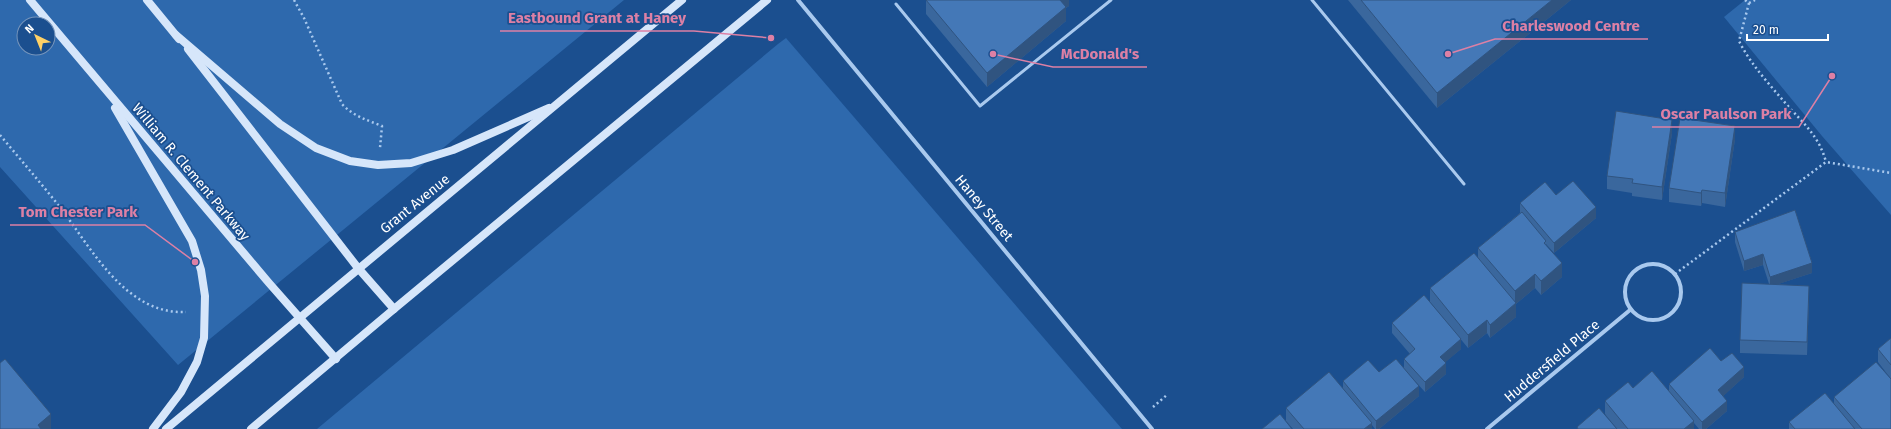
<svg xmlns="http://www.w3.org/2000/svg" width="1891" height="429" font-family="'Fira Sans',sans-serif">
	<rect width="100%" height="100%" fill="#1b4f8f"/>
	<g fill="#2e69ad" fill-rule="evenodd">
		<path d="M0,0H624L178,365L0,167ZM24,24H48V48H24Z"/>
		<polygon points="1745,0 1891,0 1891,215 1822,136 1724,17"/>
		<polygon points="786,38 1122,429 317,429 778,44"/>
	</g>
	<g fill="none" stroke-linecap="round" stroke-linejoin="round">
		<g stroke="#a9c9ee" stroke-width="2.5" stroke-dasharray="2 3" stroke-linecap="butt">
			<path d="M294,0L304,18L342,104C353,116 367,120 382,126L380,148"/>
			<path d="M1745,0L1749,3L1739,41C1751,65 1770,85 1787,105C1804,124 1819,136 1826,162"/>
			<polyline points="1749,3 1755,0"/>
			<path d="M0,135C20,159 40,182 59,206C91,247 125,315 186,312"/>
			<polyline points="1675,274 1826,162 1891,173"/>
			<polyline points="1153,407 1168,394"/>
		</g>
		<g stroke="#a9c9ee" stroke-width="3">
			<polyline points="1312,0 1464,184"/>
			<polyline points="896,4 980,106 1111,0"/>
		</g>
		<g stroke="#a9c9ee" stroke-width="4">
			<polyline points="798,0 1152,429"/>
			<circle cx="1653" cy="292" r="28"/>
			<polyline points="1487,429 1630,310"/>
		</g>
		<g stroke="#d6e6fa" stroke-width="8">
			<polyline points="30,0 269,283 336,359"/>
			<polyline points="147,0 179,39"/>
			<polyline points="176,35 280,124 316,148 350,161 378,165 411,163 453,150 549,108"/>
			<polyline points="188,49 358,268 394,309"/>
			<polyline points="115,108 192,241 201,270 205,296 204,338 197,362 181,392 153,429"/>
			<polyline points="166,429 682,0"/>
			<polyline points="251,429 394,309 767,0"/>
		</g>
	</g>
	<g fill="#3a679d">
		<polygon points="926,0 1069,0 1069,6 1066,8 1066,21 987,87 926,14"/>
		<polygon points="1348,0 1571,0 1437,108"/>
		<polygon points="1672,133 1662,200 1632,196 1632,193 1607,189 1607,176"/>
		<polygon points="1735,139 1725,207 1702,203 1701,206 1669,202 1669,188"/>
		<polygon points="1556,195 1596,218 1554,253 1546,244 1546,245 1562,277 1541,295 1535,288 1516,304 1516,317 1490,338 1487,333 1468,348 1430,302 1430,288 1478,258 1478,248 1520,213 1520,203"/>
		<polygon points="1735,232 1812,273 1778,284 1809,299 1807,355 1740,353 1740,340 1769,284 1763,265 1744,271 1735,242"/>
		<polygon points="1392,323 1461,349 1445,362 1446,374 1425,392 1404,369 1404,359 1410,354 1392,333"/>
		<polygon points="1891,338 1891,429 1789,429 1789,422 1834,403 1834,397 1891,379 1878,362 1878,349"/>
		<polygon points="1721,361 1744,377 1723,396 1727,411 1706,429 1699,429 1694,423 1694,429 1617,429 1605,414 1605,401 1633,388 1669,391 1669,384"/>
		<polygon points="1379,372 1419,396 1379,429 1375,429 1372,425 1372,429 1293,429 1286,421 1286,408 1343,389 1343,381"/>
	</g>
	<g fill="#305480">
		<polygon points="1060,0 1069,0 1069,6 1066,8 1066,21 987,87 987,73"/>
		<polygon points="1552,0 1571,0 1437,108 1437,93"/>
		<polygon points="1672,120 1672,133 1662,200 1662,187"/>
		<polygon points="1735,126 1735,139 1725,207 1725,193"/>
		<polygon points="1702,190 1702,203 1701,206 1701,193"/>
		<polygon points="1596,207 1596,218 1554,253 1554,243"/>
		<polygon points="1763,254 1763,265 1744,271 1744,261"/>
		<polygon points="1562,263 1562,277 1541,295 1541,281"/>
		<polygon points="1812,263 1812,273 1770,287 1770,277"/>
		<polygon points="1535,274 1535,288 1516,304 1516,317 1490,338 1490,325 1515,304 1515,291"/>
		<polygon points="1809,286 1809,299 1807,355 1807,342"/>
		<polygon points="1487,320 1487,333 1468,348 1468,335"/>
		<polygon points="1461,339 1461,349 1440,367 1440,357"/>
		<polygon points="1446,363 1446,374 1425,392 1425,382"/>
		<polygon points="1744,367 1744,377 1718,401 1718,390"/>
		<polygon points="1419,386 1419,396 1379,429 1376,429 1376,421"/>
		<polygon points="1727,401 1727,411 1706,429 1702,429 1702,422"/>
		<polygon points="51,414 51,429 38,429 38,425"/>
		<polygon points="1694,421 1694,429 1684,429"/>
		<polygon points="1372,423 1372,429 1364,429"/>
	</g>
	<g fill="#4478b7" stroke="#305480">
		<polygon points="926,0 1060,0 1066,7 987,73"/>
		<polygon points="1361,0 1552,0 1437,93"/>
		<polygon points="1616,111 1672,120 1662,187 1632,183 1633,179 1607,176"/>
		<polygon points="1680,118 1735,126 1725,193 1702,190 1701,193 1669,188"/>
		<polygon points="1573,181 1596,207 1554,243 1520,203 1545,182 1556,195"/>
		<polygon points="1795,210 1812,263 1770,277 1763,254 1744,261 1735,232"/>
		<polygon points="1522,212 1546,241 1544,243 1562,263 1541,281 1535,274 1515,291 1478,248"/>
		<polygon points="1474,253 1516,303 1490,325 1487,320 1468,335 1430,288"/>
		<polygon points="1742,283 1809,286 1807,342 1740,340"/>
		<polygon points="1424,295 1461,339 1440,357 1446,363 1425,382 1404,359 1415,349 1392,323"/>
		<polygon points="1891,338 1891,365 1878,349"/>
		<polygon points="1710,348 1721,361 1732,353 1744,367 1718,390 1727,401 1702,422 1669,384"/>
		<polygon points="5,359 51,414 38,425 41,429 0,429 0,363"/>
		<polygon points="1396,359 1419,386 1376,421 1343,381 1368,360 1379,372"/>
		<polygon points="1876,362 1891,379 1891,429 1862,429 1834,397"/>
		<polygon points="1652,371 1694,421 1684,429 1628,429 1605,401 1628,382 1633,388"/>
		<polygon points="1329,372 1372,423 1364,429 1304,429 1286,408"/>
		<polygon points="1825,393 1855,429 1795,429 1789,422"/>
		<polygon points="1599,408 1617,429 1578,429 1577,427"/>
		<polygon points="1280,414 1292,429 1262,429"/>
	</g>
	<g text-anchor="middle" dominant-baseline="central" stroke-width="3.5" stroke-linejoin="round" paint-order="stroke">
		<g font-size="14" fill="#fff" stroke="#1b4f8f">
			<text transform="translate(191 172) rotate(50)">William R. Clement Parkway</text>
			<text transform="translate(415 204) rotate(-39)">Grant Avenue</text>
			<text transform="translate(984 208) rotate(50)">Haney Street</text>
			<text transform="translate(1552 361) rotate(-40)">Huddersfield Place</text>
		</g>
	</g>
	<path fill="none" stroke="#dd80a5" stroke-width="1.5" d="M771 38L694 31H500M1448 54L1495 39H1648M993 54L1053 67H1147M1832 76L1799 127H1652M195 262L145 225H10"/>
	<g fill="#dd80a5" stroke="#1b4f8f" stroke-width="1.5">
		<circle cx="771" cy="38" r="4"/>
		<circle cx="1448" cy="54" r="4"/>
		<circle cx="993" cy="54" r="4"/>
		<circle cx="1832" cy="76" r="4"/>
		<circle cx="195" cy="262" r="4"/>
	</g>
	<g font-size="15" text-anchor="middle" font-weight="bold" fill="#dd80a5" stroke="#1b4f8f" stroke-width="3.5" stroke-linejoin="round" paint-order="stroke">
		<text x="597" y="23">Eastbound Grant at Haney</text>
		<text x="1571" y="31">Charleswood Centre</text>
		<text x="1100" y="59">McDonald's</text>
		<text x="1726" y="119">Oscar Paulson Park</text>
		<text x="78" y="217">Tom Chester Park</text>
	</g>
	<g transform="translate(36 36) rotate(317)"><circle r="19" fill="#1b4f8f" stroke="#7695bc"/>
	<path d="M0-3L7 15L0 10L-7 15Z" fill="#ffd166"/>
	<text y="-6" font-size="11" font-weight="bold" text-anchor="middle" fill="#ffffff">N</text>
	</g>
	<path d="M1747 34v6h81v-6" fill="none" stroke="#ffffff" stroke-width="2"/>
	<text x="1753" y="34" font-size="12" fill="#ffffff" stroke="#1b4f8f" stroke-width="3" paint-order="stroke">20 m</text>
</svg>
